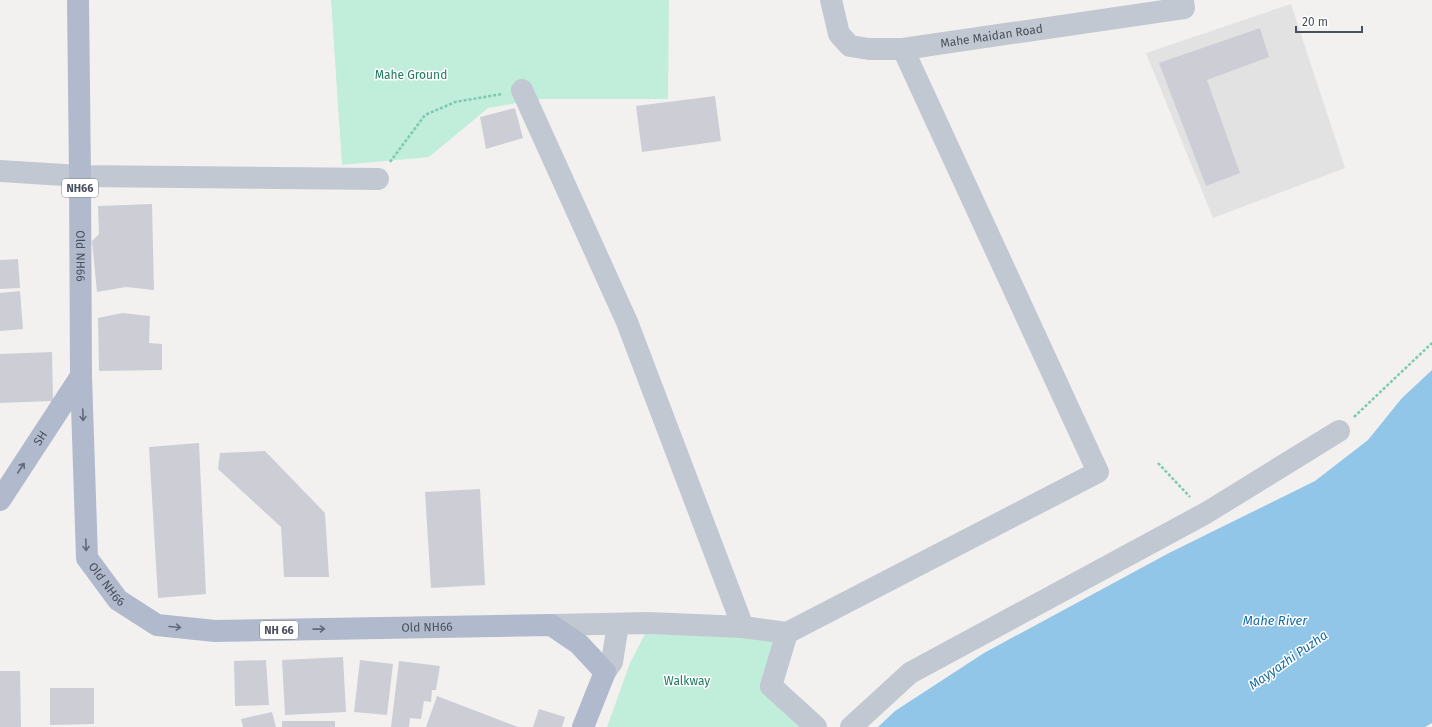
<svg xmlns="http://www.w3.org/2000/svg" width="1432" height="727" font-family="'Fira Sans',sans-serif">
	<rect width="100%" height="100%" fill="#f2f1f0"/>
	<polygon fill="#e3e2e2" points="1291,4 1345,168 1213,218 1146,53"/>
	<g fill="#c1eddb">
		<polygon points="331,0 669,0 668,99 541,99 488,108 429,157 342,165"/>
		<polygon points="645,634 741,636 777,639 762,688 810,727 607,727 630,663"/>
	</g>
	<polygon fill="#91c6e8" points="1432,370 1432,723 1425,727 878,727 895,711 984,653 1169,553 1315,481 1368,440 1402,398"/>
	<g fill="#cdced5">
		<polygon points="1260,28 1269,57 1207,80 1240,173 1206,186 1159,63"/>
		<polygon points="715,96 721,141 642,152 636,106"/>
		<polygon points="515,108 523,138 486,149 480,117"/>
		<polygon points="152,204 154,290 126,287 97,292 92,241 99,234 98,206"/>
		<polygon points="18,259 20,288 0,289 0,260"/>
		<polygon points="20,291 23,329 0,331 0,293"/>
		<polygon points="122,313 150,316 149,343 162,344 162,370 99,371 98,318"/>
		<polygon points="52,352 53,401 0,403 0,354"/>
		<polygon points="199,443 206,594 158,598 149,447"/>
		<polygon points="265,451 325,513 329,577 284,577 281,527 218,469 220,453"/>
		<polygon points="480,489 485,585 431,588 425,492"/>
		<polygon points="343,657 346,712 285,715 282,660"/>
		<polygon points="266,660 269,705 235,706 234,661"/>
		<polygon points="360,660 393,664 387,715 354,712"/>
		<polygon points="399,661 440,666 436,690 432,690 431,702 424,701 421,719 410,718 409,727 391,727"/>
		<polygon points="0,671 20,671 21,727 0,727"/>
		<polygon points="50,688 94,688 94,724 50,725"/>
		<polygon points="437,696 518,727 426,727"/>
		<polygon points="539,709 565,717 562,727 533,727"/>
		<polygon points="272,712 276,727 243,727 241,719"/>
		<rect x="282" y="721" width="53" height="6"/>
	</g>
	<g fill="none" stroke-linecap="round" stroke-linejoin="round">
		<g stroke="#7bcab2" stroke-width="2.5" stroke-dasharray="3 2" stroke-linecap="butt">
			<polyline points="390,162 425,115 455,102 502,94"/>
			<polyline points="1354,417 1432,343"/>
			<polyline points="1158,463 1190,497"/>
		</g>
		<g stroke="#c2c8d1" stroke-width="22">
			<path id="s1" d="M831,0L839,34L850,46L869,49H903L1184,8L1183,0"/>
			<polyline points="522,90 627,322 743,627"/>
			<polyline points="0,171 80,176 378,179"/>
			<polyline points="551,625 648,623 743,627 787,633 1098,472 903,49"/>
			<polyline points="787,633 771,686 816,727"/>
			<polyline points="605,672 612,662 618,624"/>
			<polyline points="851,727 910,673 1206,513 1339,431"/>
		</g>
		<g stroke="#b1bacd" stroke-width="22">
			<path id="s2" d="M78,0L80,176L81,376L87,558L118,600L157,625L215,631L551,625L579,644L605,672L583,727"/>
			<path id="s3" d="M0,500L81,376"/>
		</g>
	</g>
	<defs><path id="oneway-shaft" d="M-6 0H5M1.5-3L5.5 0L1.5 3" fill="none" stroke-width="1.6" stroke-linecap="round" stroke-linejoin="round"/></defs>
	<g stroke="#636a79">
		<use href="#oneway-shaft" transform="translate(83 415) rotate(88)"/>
		<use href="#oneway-shaft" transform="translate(21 468) rotate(-57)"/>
		<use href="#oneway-shaft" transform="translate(86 545) rotate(88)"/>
		<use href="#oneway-shaft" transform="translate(175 627) rotate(5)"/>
		<use href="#oneway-shaft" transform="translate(319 629) rotate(-1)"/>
	</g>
	<g text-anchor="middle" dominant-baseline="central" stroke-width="3" stroke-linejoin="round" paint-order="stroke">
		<g fill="#fff" stroke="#80848e" stroke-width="1">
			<rect x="62" y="179" width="36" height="18" rx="3"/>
			<rect x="260" y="621" width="38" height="18" rx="3"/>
		</g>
		<g font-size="11" font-weight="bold" fill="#49505d">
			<text x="80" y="188">NH66</text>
			<text x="279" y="630">NH 66</text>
		</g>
		<g font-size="12" fill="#49505d" stroke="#fff">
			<text stroke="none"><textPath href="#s1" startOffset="194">Mahe Maidan Road</textPath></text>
			<text stroke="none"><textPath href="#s2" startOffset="256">Old NH66</textPath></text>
			<text stroke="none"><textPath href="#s3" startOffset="74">SH</textPath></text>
			<text stroke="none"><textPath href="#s2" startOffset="591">Old NH66</textPath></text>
			<text stroke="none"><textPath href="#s2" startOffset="927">Old NH66</textPath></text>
		</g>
		<g font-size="12" fill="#1c7c5e" stroke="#fff">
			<text x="411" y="75">Mahe Ground</text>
			<text x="687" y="681">Walkway</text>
		</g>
		<g font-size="13" font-style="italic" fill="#136ca5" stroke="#fff">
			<text x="1275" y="620">Mahe River</text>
			<text transform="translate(1288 660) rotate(-35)">Mayyazhi Puzha</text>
		</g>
	</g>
	<path d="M1296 26v6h66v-6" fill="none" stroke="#49505d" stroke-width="2"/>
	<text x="1302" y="26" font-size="12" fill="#49505d" stroke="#ffffff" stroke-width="3" paint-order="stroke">20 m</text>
</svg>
